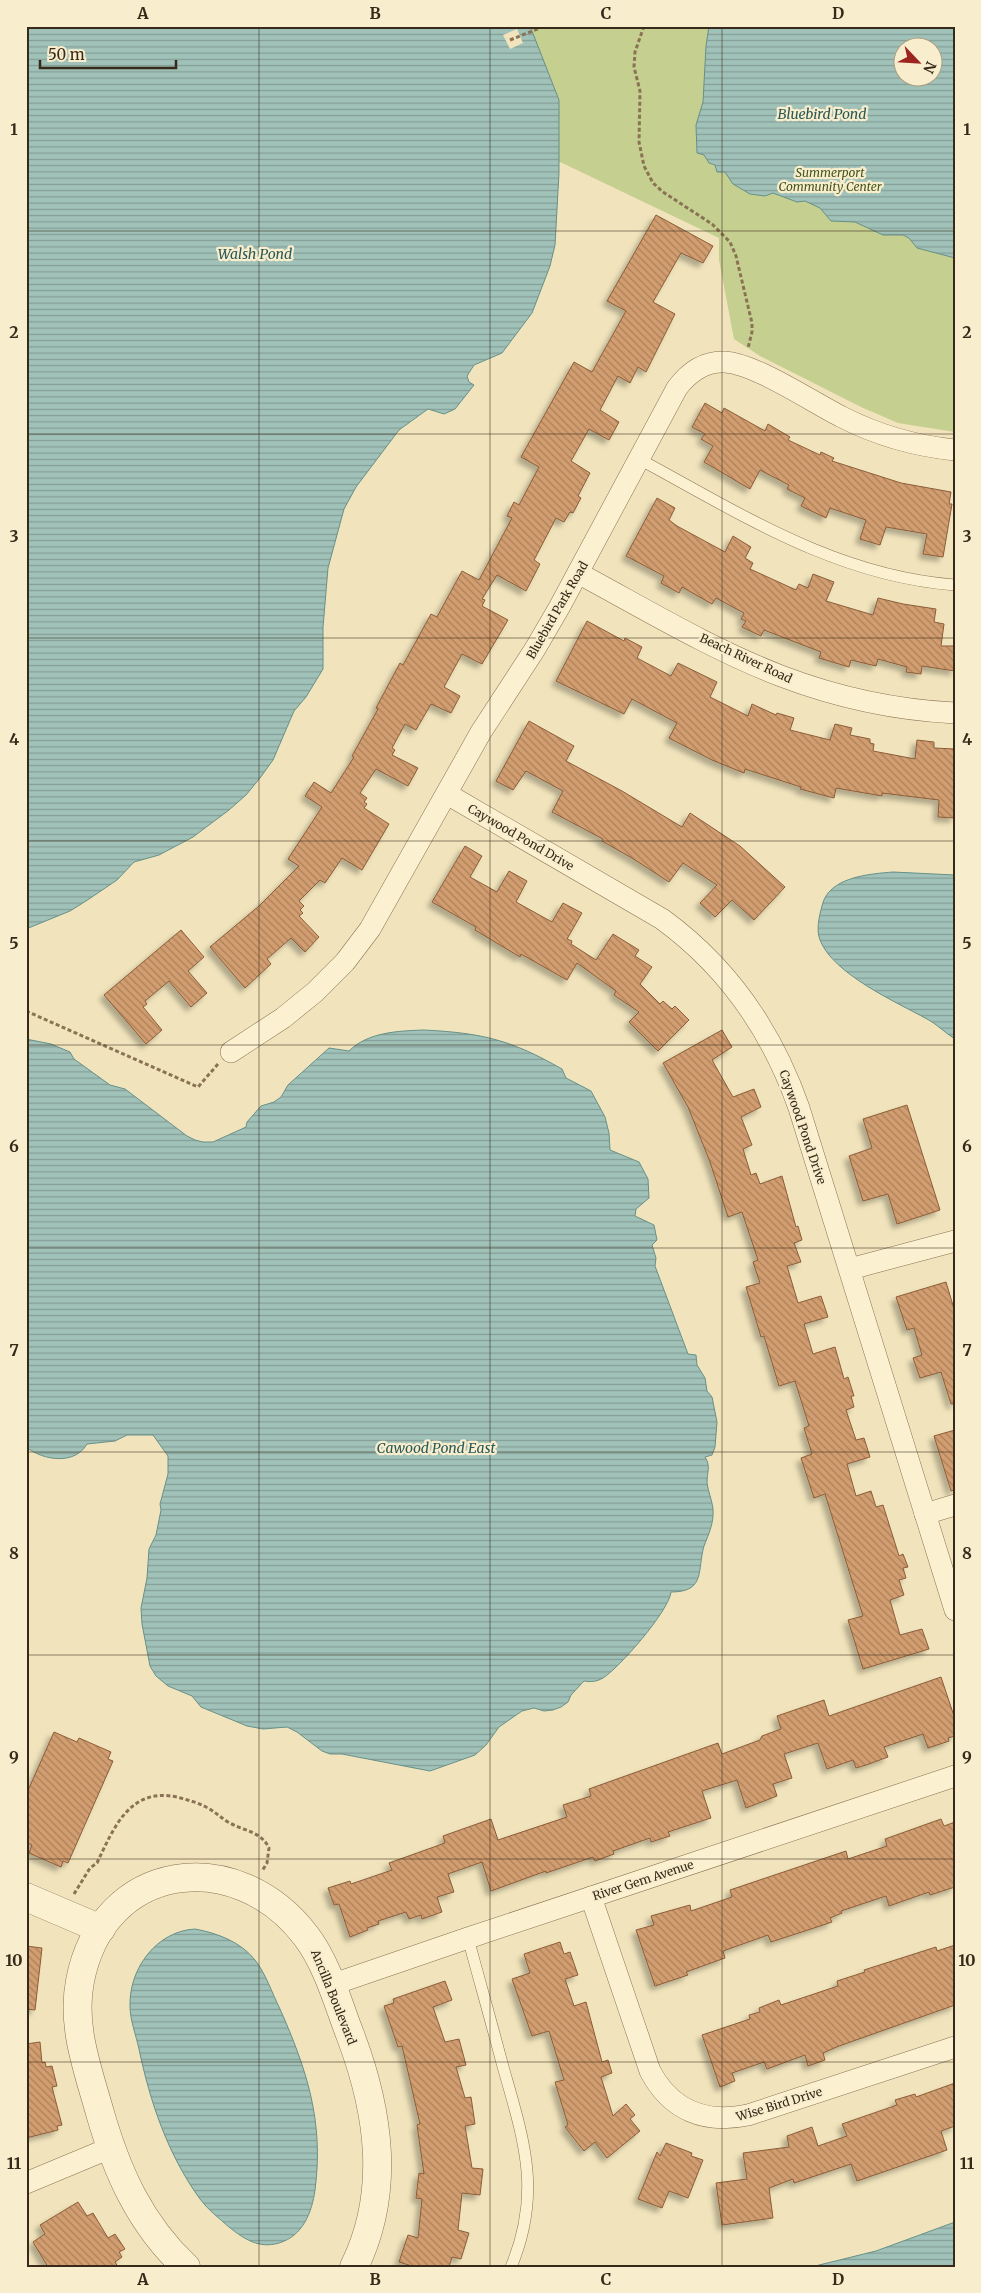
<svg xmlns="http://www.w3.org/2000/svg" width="981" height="2293" font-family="Merriweather,serif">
	<defs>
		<pattern id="water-rules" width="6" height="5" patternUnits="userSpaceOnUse" patternTransform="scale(1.25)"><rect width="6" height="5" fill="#a1c2b9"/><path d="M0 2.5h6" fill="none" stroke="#849e96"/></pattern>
		<pattern id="building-back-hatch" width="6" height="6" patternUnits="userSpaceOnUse" patternTransform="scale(1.25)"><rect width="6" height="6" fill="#d29d6f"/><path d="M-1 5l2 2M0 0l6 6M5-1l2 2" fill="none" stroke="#ab805a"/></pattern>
		<filter id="shadow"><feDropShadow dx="-4.5" dy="4.5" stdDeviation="2.5" flood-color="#0004"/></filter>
	</defs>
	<rect width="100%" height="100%" fill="#f1e4bc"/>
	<path fill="#c5cf90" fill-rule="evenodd" d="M529,26H955V432L898,423L861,407L760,356L734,339L719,260V238L558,161L559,100ZM904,48H934V78H904Z"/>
	<g fill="url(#water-rules)" stroke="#679088" fill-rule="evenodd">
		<polygon points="26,26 530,26 559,100 559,173 555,245 550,266 532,313 502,353 474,365 467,376 469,382 474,385 455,409 444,414 428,409 399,430 356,487 344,509 328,568 323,627 323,669 306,697 294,711 273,760 260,778 246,795 229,810 193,837 159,855 134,862 117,880 86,901 70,911 26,929"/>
		<path d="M709,26H955V258L917,248L909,238L903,235H883L855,222L831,221L820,208L805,201L797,202L773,193L765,196L750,194L733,184L725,172H717L715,165L709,163L704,155L697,153L696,125L703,102L706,46ZM904,48H934V78H904Z"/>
		<path d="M893,872L955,875V1039C945,1033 937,1024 927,1019C896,1002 833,974 820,940C816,930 819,917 822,906C828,877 869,874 893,872Z"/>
		<path d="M424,1030C483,1033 511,1040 562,1069L566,1078L591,1091L605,1117L609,1133L610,1150L639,1162L648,1179L649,1198L636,1209L635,1216L654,1225L657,1240L652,1245L656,1258L655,1266L688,1354L696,1355L697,1365L705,1378L707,1391L712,1397L717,1422L715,1447L712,1455L705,1457C711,1466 707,1472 707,1483C708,1491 712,1500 713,1509C714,1523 709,1533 704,1546C697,1570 706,1592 671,1592C669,1611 619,1668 603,1678C596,1682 591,1682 584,1681L571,1695L568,1702L561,1707L553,1710L544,1711L534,1708L522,1711L499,1727L486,1745L475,1755L430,1771L342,1754H330L322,1751L297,1732L287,1727L263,1729L247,1726L201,1707L192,1696L168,1686L156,1676L150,1666L142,1624L141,1608L147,1578L149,1549L156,1535L161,1510L160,1504L168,1474V1456L153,1435H127L115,1441L87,1444C75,1465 44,1461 26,1447V1039L51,1044L70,1052L74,1059L110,1085L125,1089L187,1136L195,1140L203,1142H213L246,1127L247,1122L261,1106L274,1102L281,1097L288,1085L329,1048L349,1051C368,1032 398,1031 424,1030Z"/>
		<path d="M195,1929C217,1933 241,1942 255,1960C266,1974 272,1993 280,2009C307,2070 324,2122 315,2190C312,2212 303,2236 279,2243C259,2249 244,2239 229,2227C219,2218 208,2210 200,2199C168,2155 150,2102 139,2049C136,2035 130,2020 130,2006C129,1968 157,1931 195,1929Z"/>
		<polygon points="955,2222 955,2267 811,2267 876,2251"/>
	</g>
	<polygon fill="#f1e4bc" points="517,29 523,43 510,49 503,35"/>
	<g fill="url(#building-back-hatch)" stroke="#8b5d39" filter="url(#shadow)">
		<polygon points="656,215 713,246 703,263 681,253 653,302 675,314 646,372 638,367 630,383 618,376 600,410 619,422 609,440 589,429 571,461 590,473 578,496 581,498 573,513 570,512 564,522 556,518 534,560 540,564 526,591 497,575 482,599 485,600 482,606 508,620 482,664 462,654 444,687 460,696 451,713 431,704 416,730 405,724 392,748 395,750 392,755 418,768 408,786 376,769 360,793 367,798 364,802 367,804 364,808 389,824 362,870 342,858 325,883 320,880 299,901 304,906 300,910 303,913 299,916 319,937 305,952 291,938 267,959 271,964 245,988 210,947 259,906 299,866 288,859 322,807 305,796 314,782 331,793 354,757 352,756 378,709 376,708 400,663 403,665 431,614 437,617 462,571 479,580 512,518 507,516 514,502 519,505 539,467 521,457 574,362 592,372 626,311 607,301"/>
		<polygon points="705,403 722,413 724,408 765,431 768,424 790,437 788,440 820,455 821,452 834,458 832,461 901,483 951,492 949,504 952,504 943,557 923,554 927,534 886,527 880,545 860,539 866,520 830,508 826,518 801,506 805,498 787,489 789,485 760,470 750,489 704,462 713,446 701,439 705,434 692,427"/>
		<polygon points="657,498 675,508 669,520 677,526 725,552 733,536 751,547 745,558 753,563 750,569 796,590 799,584 808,588 813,574 834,582 826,601 873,615 878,598 903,604 936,609 934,622 944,624 941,646 955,646 955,671 922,666 921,674 906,672 907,667 878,659 876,666 851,660 849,667 819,658 821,652 764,630 761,636 742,627 746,621 741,619 744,613 716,598 712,604 682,587 679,593 661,583 664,576 626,556"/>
		<polygon points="587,621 624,641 625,638 642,647 637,658 671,676 678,663 717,682 710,697 748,716 752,704 776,715 777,713 794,718 790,730 830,740 835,724 852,728 850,735 870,739 870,743 874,744 873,751 915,759 917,740 934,742 934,748 955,749 955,818 938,817 939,800 882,793 882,796 836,788 834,798 800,789 801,787 745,769 744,773 712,760 669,738 677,723 632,699 624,714 556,681"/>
		<polygon points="529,721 574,746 566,761 622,791 682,827 690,813 740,846 785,887 754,920 732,900 715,917 700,903 717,885 683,863 669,882 632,858 602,841 603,839 552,812 563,791 526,771 513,790 496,781"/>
		<polygon points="465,846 482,856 470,877 497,892 509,871 527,881 516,902 552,922 563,903 582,913 567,939 572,941 571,944 596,960 613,934 639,950 635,956 652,967 640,984 660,1004 663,1001 672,1009 675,1006 689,1020 658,1051 629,1022 639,1012 614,995 616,991 577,963 567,980 521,954 520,957 475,930 476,927 432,902"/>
		<polygon points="181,930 204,957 188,971 207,993 191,1007 169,981 145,1001 147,1004 143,1007 162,1030 146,1044 104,995"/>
		<polygon points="722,1030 732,1047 712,1060 733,1097 754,1089 761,1107 741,1117 752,1145 743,1149 751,1175 756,1173 760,1184 782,1176 796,1227 798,1226 802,1240 794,1243 801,1262 787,1266 798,1303 821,1296 828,1317 804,1324 813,1354 835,1347 844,1379 848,1377 854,1396 851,1396 854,1407 846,1410 856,1440 864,1438 870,1457 847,1464 856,1496 871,1491 876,1507 883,1505 899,1556 903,1554 908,1567 903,1568 906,1578 899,1580 904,1595 890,1600 900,1635 922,1629 929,1649 863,1669 848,1620 863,1616 825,1494 814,1498 801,1458 812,1454 804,1428 809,1426 795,1381 779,1386 764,1336 761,1337 746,1287 760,1283 753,1262 758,1260 742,1212 728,1217 710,1162 688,1107 663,1063"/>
		<polygon points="907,1105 940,1210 897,1224 888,1194 863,1201 849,1156 872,1148 863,1119"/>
		<polygon points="946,1282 955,1312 955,1404 951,1404 941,1372 920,1378 913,1358 922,1355 914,1328 907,1330 896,1297"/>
		<polygon points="955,1430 955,1490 951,1491 934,1436"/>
		<polygon points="941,1677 955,1719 955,1736 948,1738 949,1741 928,1748 923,1734 884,1747 888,1757 866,1765 856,1768 853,1760 827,1769 818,1743 784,1754 792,1778 773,1784 777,1796 746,1808 737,1780 702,1791 711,1818 668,1832 670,1836 651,1842 650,1838 613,1851 614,1854 595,1861 593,1857 546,1873 546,1871 491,1891 482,1862 448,1874 454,1892 437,1897 442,1912 422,1919 421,1915 409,1919 406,1912 378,1921 379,1924 367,1928 368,1930 350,1937 339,1904 334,1905 328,1888 350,1881 351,1884 392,1870 389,1863 445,1843 443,1836 491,1819 498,1840 567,1817 563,1805 591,1796 589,1789 718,1743 722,1754 760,1740 762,1736 781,1729 777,1716 824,1700 829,1716"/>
		<polygon points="54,1732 77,1742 79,1738 111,1752 108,1759 113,1761 68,1863 63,1861 61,1867 29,1853 32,1845 26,1842 26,1795"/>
		<polygon points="941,1819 944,1826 955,1822 955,1887 930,1895 929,1892 889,1906 886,1896 841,1911 842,1913 830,1918 832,1922 811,1929 771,1942 768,1935 723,1951 725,1958 686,1972 688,1975 655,1986 636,1930 654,1925 651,1916 690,1905 691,1911 732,1897 730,1890 846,1851 848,1859 887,1846 885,1839"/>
		<polygon points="560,1942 564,1954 570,1952 578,1975 565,1979 574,2006 586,2002 602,2062 608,2060 612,2073 601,2077 613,2116 626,2104 635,2115 630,2119 640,2131 607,2158 595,2142 584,2151 565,2127 568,2125 555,2082 564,2080 549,2031 532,2036 512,1979 530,1973 524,1954"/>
		<polygon points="955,1945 955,2005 839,2046 823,2053 825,2060 808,2066 805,2055 767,2069 764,2062 732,2073 735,2081 720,2087 702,2035 750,2019 749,2015 760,2012 759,2008 779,2000 781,2005 838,1986 837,1981 865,1972 864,1970 936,1947 937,1951"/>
		<polygon points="26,1946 42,1948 35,2010 26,2009"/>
		<polygon points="445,1981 452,2000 433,2007 445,2042 459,2039 466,2065 456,2067 465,2098 471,2097 475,2124 465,2126 472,2168 483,2169 480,2195 462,2193 458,2230 469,2233 461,2259 452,2257 449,2267 415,2267 399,2262 408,2235 418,2238 422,2199 416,2198 419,2173 424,2174 417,2125 420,2124 402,2046 398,2047 384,2006 394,2003 393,1999"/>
		<polygon points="40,2042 42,2063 45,2062 46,2067 52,2066 57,2086 52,2087 62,2125 57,2126 58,2130 26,2138 26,2044"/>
		<polygon points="955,2083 955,2126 941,2131 947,2150 857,2181 851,2164 794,2183 793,2179 769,2188 773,2218 722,2225 716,2183 747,2179 743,2153 789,2147 787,2136 812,2127 818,2146 847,2136 842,2124 897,2105 895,2100 915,2094 916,2097"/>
		<polygon points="666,2143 692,2153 691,2156 703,2160 688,2198 669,2191 662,2208 638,2199 657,2152 660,2156"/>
		<polygon points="78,2202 87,2216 93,2213 108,2238 115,2234 125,2249 119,2252 122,2257 115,2262 118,2267 48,2267 33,2242 45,2234 40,2225"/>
	</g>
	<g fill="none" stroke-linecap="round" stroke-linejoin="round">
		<defs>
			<g id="service">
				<path d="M639,459C741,514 836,576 955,585"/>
				<path d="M468,1938C479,1979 491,2021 502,2063C523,2138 543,2191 511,2267"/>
			</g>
			<g id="minor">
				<path d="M578,573C645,609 711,649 781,676C836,697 896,710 955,713"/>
				<path d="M447,794L662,919C728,967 772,1031 799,1108L955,1610"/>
				<path d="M231,1052L283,1018L315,992L345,962L370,929L481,732L535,649L560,606L677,388C689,372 705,361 725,362C756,364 812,402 842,417C877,435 916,446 955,450"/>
				<polyline points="850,1269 955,1241"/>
				<polyline points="925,1514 955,1505"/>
				<path d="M591,1897L650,2071C671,2111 705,2124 748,2115L955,2047"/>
				<polyline points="331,1985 468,1938 955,1776"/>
				<polyline points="26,2183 110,2148"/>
			</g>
			<g id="tertiary">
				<polyline points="26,1897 101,1929"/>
				<path d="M186,2267C140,2224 117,2172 100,2113C88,2070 71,2026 80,1981C103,1861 236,1844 306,1936C328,1965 338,2004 351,2037C379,2112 391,2192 354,2267"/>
			</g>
		</defs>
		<use href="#service" stroke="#8a7354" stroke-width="12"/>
		<use href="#minor" stroke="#8a7354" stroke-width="22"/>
		<use href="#tertiary" stroke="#8a7354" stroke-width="29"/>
		<g stroke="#8a7354" stroke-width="3" stroke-dasharray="4 2.5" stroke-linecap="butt">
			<polyline points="644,26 635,52 634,67 640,91 639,142 644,166 653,183 663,192 712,224 730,242 736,256 752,323 752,332 748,348"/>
			<polyline points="510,40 545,26"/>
			<polyline points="26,1011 198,1087 218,1064"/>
			<path d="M74,1894L90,1868L97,1863C114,1827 130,1787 177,1797C187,1800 197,1802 206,1807C214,1811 220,1817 228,1822C243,1831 261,1831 269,1848L267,1863L262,1871"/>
		</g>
		<use href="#service" stroke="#fbf0d0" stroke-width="11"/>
		<use href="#minor" stroke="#fbf0d0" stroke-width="21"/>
		<use href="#tertiary" stroke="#fbf0d0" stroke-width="28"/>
	</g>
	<path fill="none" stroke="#382a1a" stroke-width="1" stroke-opacity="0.55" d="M259,26V2267M490,26V2267M722,26V2267M26,231H955M26,434H955M26,638H955M26,841H955M26,1045H955M26,1248H955M26,1452H955M26,1655H955M26,1859H955M26,2062H955"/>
	<g text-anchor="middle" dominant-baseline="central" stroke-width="4.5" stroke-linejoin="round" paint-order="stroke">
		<g font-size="12" font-style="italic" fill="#46561f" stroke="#f8edcc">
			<text x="830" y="172">Summerport<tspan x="830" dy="14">Community Center</tspan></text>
		</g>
		<g font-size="12" fill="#382a1a" stroke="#f8edcc">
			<text transform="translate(557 610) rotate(-60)">Bluebird Park Road</text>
			<text transform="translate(746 658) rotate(25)">Beach River Road</text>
			<text transform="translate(521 837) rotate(30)">Caywood Pond Drive</text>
			<text transform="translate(803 1127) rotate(71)">Caywood Pond Drive</text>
			<text transform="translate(643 1880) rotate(-18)">River Gem Avenue</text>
			<text transform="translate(334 1997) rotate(68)">Ancilla Boulevard</text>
			<text transform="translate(779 2104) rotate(-17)">Wise Bird Drive</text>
		</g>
		<g font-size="14" font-style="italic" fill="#285958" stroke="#f8edcc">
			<text x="822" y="114">Bluebird Pond</text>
			<text x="255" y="254">Walsh Pond</text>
			<text x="436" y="1448">Cawood Pond East</text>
		</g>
	</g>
	<rect width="981" height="2293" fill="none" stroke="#f8edcc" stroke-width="55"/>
	<g transform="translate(918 62) rotate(115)"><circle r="24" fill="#f8edcc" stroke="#ab9f85"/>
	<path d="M0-4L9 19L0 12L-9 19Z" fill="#9d2520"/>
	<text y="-8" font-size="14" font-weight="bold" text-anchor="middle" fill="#382a1a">N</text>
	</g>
	<path d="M40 60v8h136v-8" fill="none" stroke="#382a1a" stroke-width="2.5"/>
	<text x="48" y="60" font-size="15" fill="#382a1a" stroke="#f8edcc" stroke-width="4" paint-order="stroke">50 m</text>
	<rect x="28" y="28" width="926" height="2238" fill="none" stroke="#382a1a" stroke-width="2"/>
	<g font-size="16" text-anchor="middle" font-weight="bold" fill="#382a1a">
		<text x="143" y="19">A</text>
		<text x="375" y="19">B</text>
		<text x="606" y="19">C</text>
		<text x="838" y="19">D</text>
		<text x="14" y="135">1</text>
		<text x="967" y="135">1</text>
		<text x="14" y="338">2</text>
		<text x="967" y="338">2</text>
		<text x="14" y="542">3</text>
		<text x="967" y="542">3</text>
		<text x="14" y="745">4</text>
		<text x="967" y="745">4</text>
		<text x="14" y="949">5</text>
		<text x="967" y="949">5</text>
		<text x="14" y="1152">6</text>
		<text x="967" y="1152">6</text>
		<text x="14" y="1356">7</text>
		<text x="967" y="1356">7</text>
		<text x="14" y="1559">8</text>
		<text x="967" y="1559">8</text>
		<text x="14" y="1763">9</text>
		<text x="967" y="1763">9</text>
		<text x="14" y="1966">10</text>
		<text x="967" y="1966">10</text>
		<text x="14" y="2169">11</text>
		<text x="967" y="2169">11</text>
		<text x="143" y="2285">A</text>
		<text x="375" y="2285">B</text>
		<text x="606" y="2285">C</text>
		<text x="838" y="2285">D</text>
	</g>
</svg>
